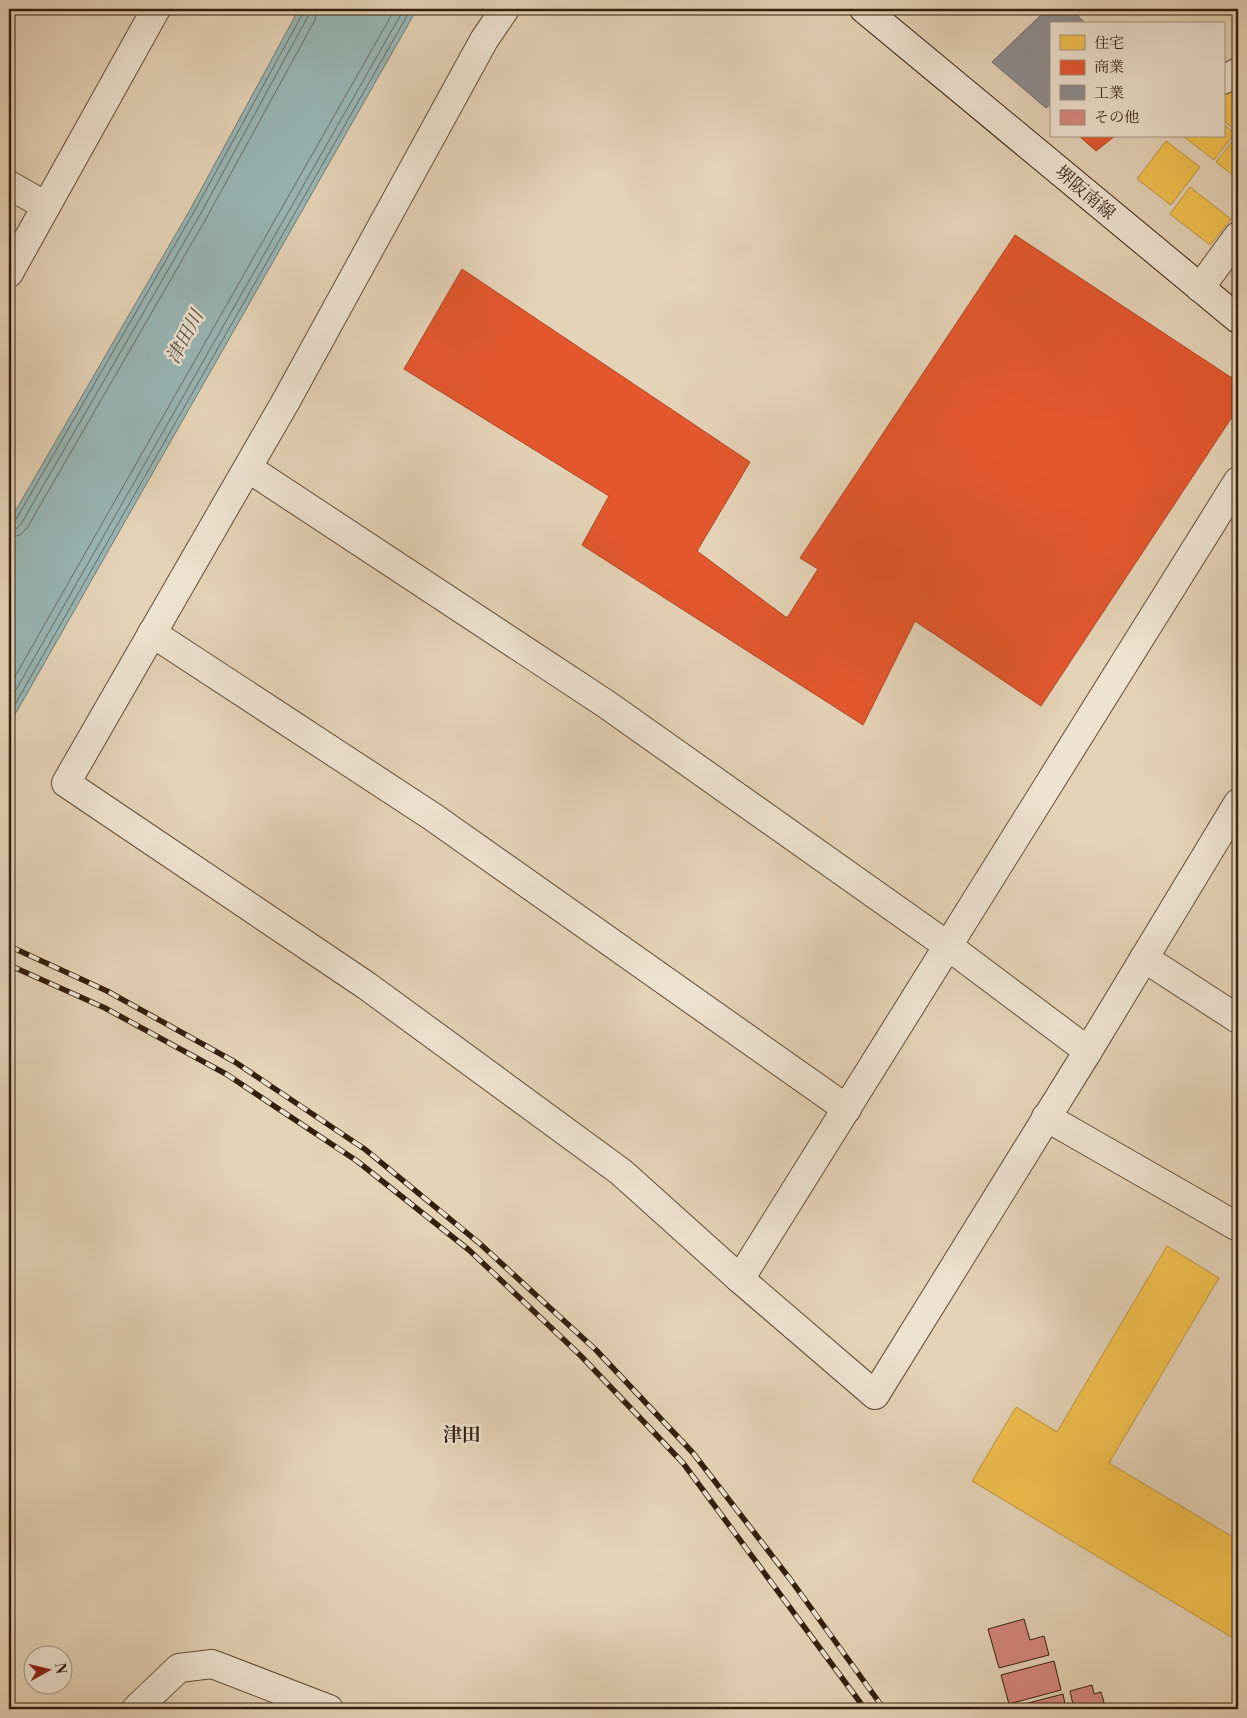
<svg xmlns="http://www.w3.org/2000/svg" width="1247" height="1718" font-family="'Libre Bodoni','Noto Serif JP',serif">
	<rect width="100%" height="100%" fill="#e5d3b7"/>
	<filter id="stains"><feTurbulence type="fractalNoise" baseFrequency=".004" numOctaves="4"/><feColorMatrix values="0 0 0 0 .2 0 0 0 0 .09 0 0 0 0 .02 0 0 0 .5 -.17"/></filter>
	<radialGradient id="worn" r=".72"><stop offset=".6" stop-color="#630" stop-opacity="0"/><stop offset="1" stop-color="#630" stop-opacity=".3"/></radialGradient>
	<polygon fill="#98b6b5" stroke="#707a72" points="299,9 417,9 9,725 9,522 191,208"/>
	<g fill="#f2c14e" stroke="#b9903a">
		<polygon points="1231,85 1238,91 1237,132 1223,120 1223,90"/>
		<polygon points="1223,124 1235,133 1214,160 1183,136 1223,136"/>
		<polygon points="1238,134 1238,179 1216,162"/>
		<polygon points="1166,141 1200,167 1171,205 1137,179"/>
		<polygon points="1190,187 1231,219 1210,245 1170,214"/>
		<polygon points="1167,1246 1219,1278 1109,1463 1236,1539 1238,1535 1238,1641 972,1481 1016,1407 1057,1432"/>
	</g>
	<g fill="#e4572e" stroke="#af4624">
		<polygon points="1079,136 1115,136 1096,151"/>
		<polygon points="1015,235 1238,382 1238,408 1041,706 915,621 863,725 582,545 609,496 404,369 462,269 750,462 697,551 787,618 818,569 800,558"/>
	</g>
	<polygon fill="#8d8d92" stroke="#726c6a" points="1047,9 1071,9 1086,24 1051,24 1051,104 1046,108 992,62"/>
	<g fill="none" stroke-linecap="round" stroke-linejoin="round">
		<g stroke="#666a61" stroke-width="1">
			<polyline points="9,524 15,521 195,210 303,13 303,9"/>
			<polyline points="9,530 16,529 21,524 201,213 308,16 310,9"/>
			<polyline points="9,538 20,535 27,528 207,217 315,20 317,9"/>
			<polyline points="9,687 395,9"/>
			<polyline points="9,702 404,9"/>
			<polyline points="9,715 411,9"/>
		</g>
	</g>
	<g fill="#d6877e" stroke="#341f0d">
		<polygon points="1024,1619 1030,1640 1044,1636 1049,1655 999,1668 988,1629"/>
		<polygon points="1054,1661 1061,1690 1009,1704 1001,1675"/>
		<polygon points="1092,1685 1094,1694 1101,1692 1106,1709 1074,1709 1070,1691"/>
		<polygon points="1063,1694 1066,1709 1013,1709 1013,1707"/>
	</g>
	<g fill="none" stroke-linecap="round" stroke-linejoin="round">
		<defs>
			<g id="minor">
				<polyline points="1223,80 1238,72"/>
				<polyline points="9,185 46,206"/>
				<polyline points="9,273 156,9"/>
				<polyline points="1200,288 1238,236"/>
				<polyline points="286,401 66,783 367,986 621,1172 740,1279 875,1395 1088,1051 1238,803"/>
				<polyline points="248,468 606,704 948,946 1088,1051"/>
				<polyline points="152,633 433,817 847,1109"/>
				<polyline points="1144,958 1238,1019"/>
				<polyline points="1046,1117 1238,1227"/>
				<polyline points="740,1279 1238,481"/>
				<polyline points="136,1709 179,1668 212,1664 329,1709"/>
			</g>
			<polyline id="tertiary" points="286,401 484,40 505,9"/>
			<polyline id="secondary" points="864,9 1238,319"/>
		</defs>
		<use href="#minor" stroke="#604c38" stroke-width="30"/>
		<use href="#tertiary" stroke="#604c38" stroke-width="30"/>
		<use href="#secondary" stroke="#341f0d" stroke-width="30"/>
		<use href="#minor" stroke="#eee2d0" stroke-width="28"/>
		<use href="#tertiary" stroke="#eee2d0" stroke-width="28"/>
		<use href="#secondary" stroke="#eee2d0" stroke-width="28"/>
		<defs>
			<g id="rail">
				<polyline points="9,946 107,991 235,1062 366,1150 478,1242 596,1350 693,1453 790,1579 884,1709"/>
				<polyline points="9,965 105,1008 226,1074 357,1161 469,1250 581,1356 683,1463 865,1709"/>
			</g>
		</defs>
		<use href="#rail" stroke="#341f0d" stroke-width="5.5"/>
		<use href="#rail" stroke="#eee2d0" stroke-width="4" stroke-dasharray="11" stroke-linecap="butt"/>
	</g>
	<g text-anchor="middle" dominant-baseline="central" stroke-width="5" stroke-linejoin="round" paint-order="stroke">
		<g font-size="18" fill="#341f0d" stroke="#eee2d0">
			<text transform="translate(1085 193) rotate(40)">堺阪南線</text>
		</g>
		<g font-size="19" font-style="italic" fill="#524c3f" stroke="#eee2d0">
			<text transform="translate(185 337) rotate(-62)">津田川</text>
		</g>
		<g font-size="19" font-weight="bold" fill="#341f0d" stroke="#eee2d0">
			<text x="462" y="1435">津田</text>
		</g>
	</g>
	<rect width="1247" height="1718" fill="none" stroke="#e5d3b7" stroke-width="30"/>
	<rect x="10" y="10" width="1227" height="1698" fill="none" stroke="#341f0d" stroke-width="2.5"/>
	<rect x="15" y="15" width="1217" height="1688" fill="none" stroke="#341f0d"/>
	<rect x="1050" y="22" width="175" height="115" fill="#eee2d0" stroke="#a49482"/>
	<rect x="1060" y="35" width="25" height="15" fill="#f2c14e" stroke="#a49482"/>
	<text x="1094" y="48" font-size="15" fill="#341f0d">住宅</text>
	<rect x="1060" y="60" width="25" height="15" fill="#e4572e" stroke="#a49482"/>
	<text x="1094" y="72" font-size="15" fill="#341f0d">商業</text>
	<rect x="1060" y="85" width="25" height="15" fill="#8d8d92" stroke="#a49482"/>
	<text x="1094" y="98" font-size="15" fill="#341f0d">工業</text>
	<rect x="1060" y="110" width="25" height="15" fill="#d6877e" stroke="#a49482"/>
	<text x="1094" y="122" font-size="15" fill="#341f0d">その他</text>
	<g transform="translate(48 1670) rotate(82)"><circle r="24" fill="#eee2d0" stroke="#a49482"/>
	<path d="M0-4L9 19L0 12L-9 19Z" fill="#8f2418"/>
	<text y="-8" font-size="14" font-weight="bold" text-anchor="middle" fill="#341f0d">N</text>
	</g>
	<rect width="100%" height="100%" filter="url(#stains)"/>
	<rect width="100%" height="100%" fill="url(#worn)"/>
</svg>
